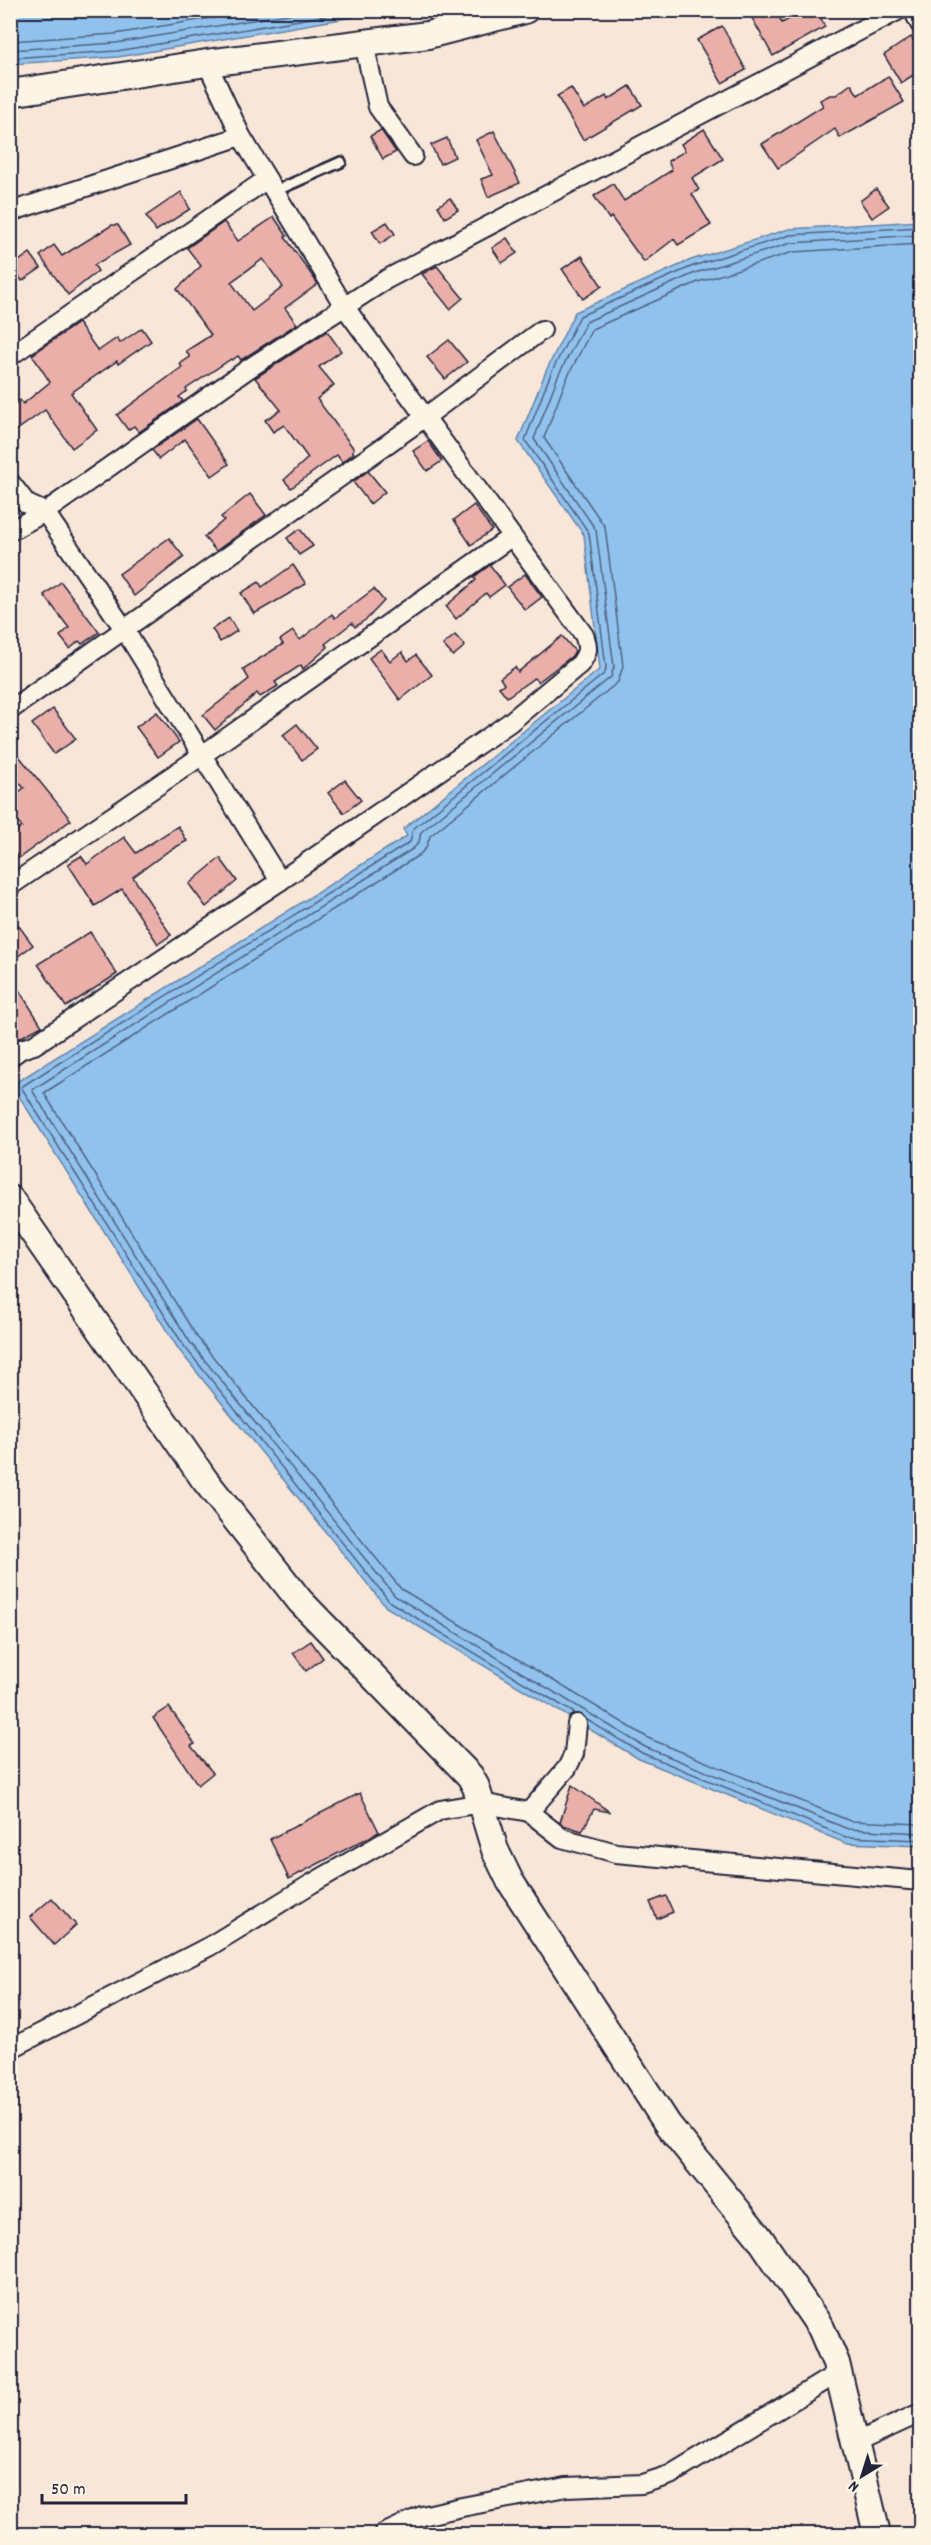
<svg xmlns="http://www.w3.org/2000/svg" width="931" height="2545" font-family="Dekko,sans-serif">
	<rect width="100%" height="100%" fill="#f8e7d9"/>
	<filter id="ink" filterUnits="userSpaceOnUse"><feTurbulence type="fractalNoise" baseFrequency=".0167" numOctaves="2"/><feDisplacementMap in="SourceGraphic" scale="12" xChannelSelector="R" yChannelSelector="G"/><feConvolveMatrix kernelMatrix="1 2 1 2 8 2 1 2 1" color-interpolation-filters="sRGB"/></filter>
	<g filter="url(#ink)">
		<g fill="#91c2ed" stroke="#6582a6" stroke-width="1.5">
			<polygon points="11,10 380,10 380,11 365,15 118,57 11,64"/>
			<polygon points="920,221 920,1846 845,1843 639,1759 386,1607 179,1350 12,1085 407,836 403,829 600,669 584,535 518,441 546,371 575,312 691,260 789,229"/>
		</g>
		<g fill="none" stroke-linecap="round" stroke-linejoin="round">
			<g stroke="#4e6282" stroke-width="1.5">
				<polyline points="10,41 115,34 258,10"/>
				<polyline points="10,50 116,43 312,10"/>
				<polyline points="10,58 117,51 358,10"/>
				<polyline points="920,235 791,243 695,273 586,322 558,376 534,439 596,530 614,667 611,677 421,832 419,842 414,848 32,1090 190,1342 395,1596 645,1747 848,1829 920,1833"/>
				<polyline points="920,244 793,252 698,282 592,329 566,380 544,438 605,527 623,666 618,682 430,836 426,848 419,855 44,1093 197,1337 401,1589 650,1739 850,1821 920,1824"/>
				<polyline points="576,1714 390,1602 184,1346 21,1087 410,842 413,829 605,673 606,667 589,533 525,440 551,373 580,316 693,266 790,235 920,227"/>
				<polyline points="587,1720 642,1753 846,1837 920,1840"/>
			</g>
		</g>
		<g fill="#eaafa9" stroke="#22223b" stroke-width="1.5" fill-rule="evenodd">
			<polygon points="765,10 775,10 782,23 806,10 817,10 825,27 773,56 752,18"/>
			<polygon points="722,26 746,70 722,83 697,40"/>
			<polygon points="911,37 921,51 921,70 901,83 884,55"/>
			<polygon points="888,76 904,102 840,138 835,129 778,168 762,144 823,106 820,100 830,95 836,95 851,84 858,95"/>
			<polygon points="630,86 642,105 583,140 557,96 571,88 584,109 606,96 608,100"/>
			<polygon points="704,129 723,159 692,178 699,190 692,194 711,225 678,245 674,239 644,262 611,217 609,219 594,196 613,184 624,201 672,170 668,161 685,151 681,144"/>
			<polygon points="381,130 396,152 383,159 370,136"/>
			<polygon points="494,131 520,183 488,197 481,179 493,175 476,140"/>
			<polygon points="447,138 455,157 440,164 431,145"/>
			<polygon points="876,189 889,206 872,218 860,201"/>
			<polygon points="181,192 190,209 156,231 146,216"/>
			<polygon points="450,198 458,210 445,218 438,206"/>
			<path d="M274,217L287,236L285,237L318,284L285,308L297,324L241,360L238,356L232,360L231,359L186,389L187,391L179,397L183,401L139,432L134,426L128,430L117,415L182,367L180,364L190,357L186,351L211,335L177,289L201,266L187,248L224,222L238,241ZM263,259L283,287L252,311L231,282Z"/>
			<polygon points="387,222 395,234 380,244 372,231"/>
			<polygon points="112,225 118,225 130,245 94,265 98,271 68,295 40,256 54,245 62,256"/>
			<polygon points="507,238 517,253 502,263 492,248"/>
			<polygon points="30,253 41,268 22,281 12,266"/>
			<polygon points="582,256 602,286 583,299 562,269"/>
			<polygon points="437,266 463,298 450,309 422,274"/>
			<polygon points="78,323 98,351 117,338 120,343 142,328 151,341 118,364 117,361 71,393 97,430 72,448 45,410 10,435 10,408 20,400 23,404 50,382 32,355"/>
			<polygon points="327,331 341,351 319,367 334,385 317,399 354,449 352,451 354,453 342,462 337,455 291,488 284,480 308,458 284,425 273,432 265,420 281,410 255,378"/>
			<polygon points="449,340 467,362 445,379 427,357"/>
			<polygon points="197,419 229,464 212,476 185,439 159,459 152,450"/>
			<polygon points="428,441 442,461 427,471 413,451"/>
			<polygon points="368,471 385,492 370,504 353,482"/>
			<polygon points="250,494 266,515 216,551 204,537 224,520 221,517"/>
			<polygon points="474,505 492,530 471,545 454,520"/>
			<polygon points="300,529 313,546 299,555 287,538"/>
			<polygon points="169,538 184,557 134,596 119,574"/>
			<polygon points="293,565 306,584 254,614 241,593 259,582 262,587"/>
			<polygon points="490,565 505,585 489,597 486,593 456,619 446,606 476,580 474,577"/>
			<polygon points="525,574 542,597 525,610 507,587"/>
			<polygon points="61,582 99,632 82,644 79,641 70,649 60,636 69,628 44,595"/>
			<polygon points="374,589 384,601 368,618 355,627 352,623 325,644 328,647 303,669 301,665 275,682 278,686 260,697 257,693 215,730 203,715 249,679 243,669 283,644 280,640 293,631 300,640 332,614 335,618"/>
			<polygon points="229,618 237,631 220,642 212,629"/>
			<polygon points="455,635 465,646 453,656 443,645"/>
			<polygon points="562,636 575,651 572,656 538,682 534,678 507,697 499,687 504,684 500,678 515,667 518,672"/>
			<polygon points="381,649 390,661 402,652 408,661 416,655 432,675 400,700 369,658"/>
			<polygon points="53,709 76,739 54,754 32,724"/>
			<polygon points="157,712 179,742 158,757 136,727"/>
			<polygon points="297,724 317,749 302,760 283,735"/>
			<polygon points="10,745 71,820 19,858 10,848 10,835 22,827 10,813 10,799 24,788 10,772"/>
			<polygon points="345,780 361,800 344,813 328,793"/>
			<polygon points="178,826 187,841 167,852 133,877 171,935 158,944 122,889 95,906 68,864 81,856 87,864 124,837 136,853"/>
			<polygon points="220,858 237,881 206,907 189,884"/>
			<polygon points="10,914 33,945 17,957 10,948"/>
			<polygon points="90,932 117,974 66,1007 38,964"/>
			<polygon points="10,976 42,1026 10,1043"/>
			<polygon points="311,1641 323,1658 306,1671 293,1653"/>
			<polygon points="169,1707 195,1744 191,1746 213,1773 198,1785 153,1718"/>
			<polygon points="572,1785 610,1812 594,1809 582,1831 563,1825 560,1822"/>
			<polygon points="360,1793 379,1832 289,1879 270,1839"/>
			<polygon points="666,1896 673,1912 657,1919 650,1902"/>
			<polygon points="52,1898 76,1925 54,1945 30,1917"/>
		</g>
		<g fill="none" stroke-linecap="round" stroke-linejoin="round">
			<defs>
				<polyline id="lane" points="275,191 341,162"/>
				<g id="street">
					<polyline points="913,10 920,24"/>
					<polyline points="364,43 378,107 413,156"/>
					<polyline points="10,212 241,136"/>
					<polyline points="10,356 267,179"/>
					<polyline points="10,482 27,504 45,512 124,629 280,881"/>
					<polyline points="10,531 45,512 248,369 387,279 899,10"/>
					<polyline points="10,710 424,418 542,330"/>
					<polyline points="10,886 201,756 511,537"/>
					<path d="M10,1057L21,1049L34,1045L280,881L509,723L580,664C588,653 589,648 584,635L344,306L241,136L207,63"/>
					<polyline points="529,1812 567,1768 574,1754 577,1724"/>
					<polyline points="10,2049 210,1946 311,1884 440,1810 481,1803 529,1812 562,1838 616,1853 920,1881"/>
					<polyline points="855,2443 920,2413"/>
					<polyline points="383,2534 422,2516 462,2507 566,2487 642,2484 670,2475 838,2373"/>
				</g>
				<g id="secondary">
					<polyline points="10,93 207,63 428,35 525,10"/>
					<polyline points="10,1199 204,1479 300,1601 470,1776 476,1787 495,1850 510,1881 668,2125 759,2237 821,2328 836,2363 877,2534"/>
				</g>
			</defs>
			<use href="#lane" stroke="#22223b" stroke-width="14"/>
			<use href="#street" stroke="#22223b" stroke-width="22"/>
			<use href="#secondary" stroke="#22223b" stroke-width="30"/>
			<use href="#lane" stroke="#fcf5e5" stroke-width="9"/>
			<use href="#street" stroke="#fcf5e5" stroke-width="18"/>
			<use href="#secondary" stroke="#fcf5e5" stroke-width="26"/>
		</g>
	</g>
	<rect width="931" height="2545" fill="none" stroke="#fcf5e5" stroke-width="36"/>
	<rect x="18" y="18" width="895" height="2509" fill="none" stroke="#22223b" stroke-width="2" filter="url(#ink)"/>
	<g transform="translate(862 2476) rotate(218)" stroke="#fcf5e5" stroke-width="4.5" paint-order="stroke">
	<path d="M0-4.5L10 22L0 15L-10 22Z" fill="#22223b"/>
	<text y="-9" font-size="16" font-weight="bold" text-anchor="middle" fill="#22223b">N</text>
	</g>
	<path d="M42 2494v9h144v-9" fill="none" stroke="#22223b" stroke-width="3"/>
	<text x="51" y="2494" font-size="18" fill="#22223b" stroke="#fcf5e5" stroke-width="4.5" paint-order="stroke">50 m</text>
</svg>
